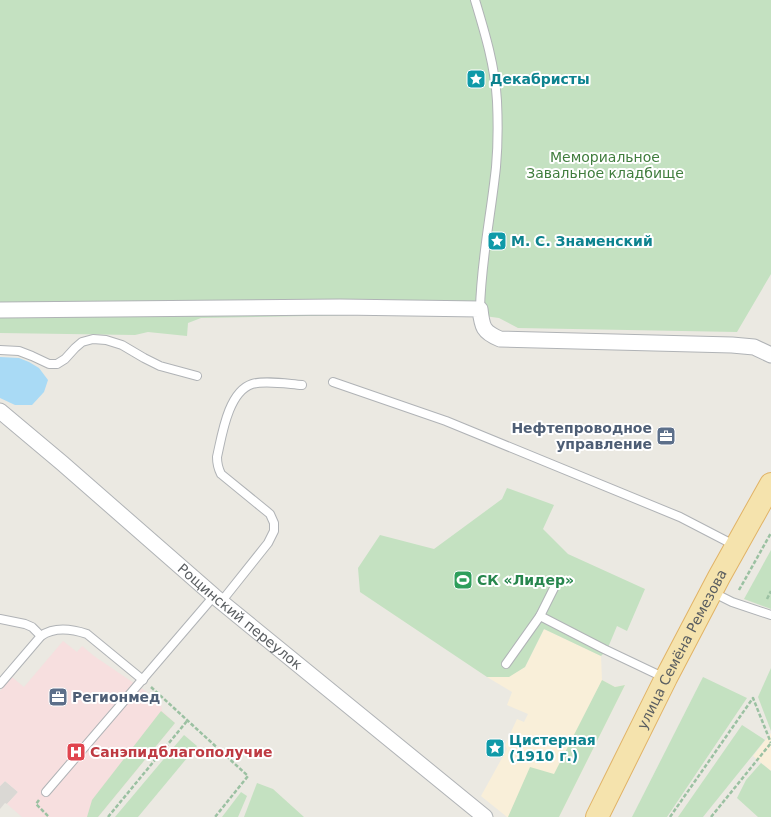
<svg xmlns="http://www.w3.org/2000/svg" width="771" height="817" font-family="'DejaVu Sans',sans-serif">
	<rect width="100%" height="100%" fill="#ebe9e2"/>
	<g fill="#f9efd9">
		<polygon points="544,629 601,656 602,680 615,687 625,685 559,817 507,817 481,796 507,749 505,745 517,719 524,722 528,714 507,705 512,692 487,677 509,676 525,667"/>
		<polygon points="771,733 771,771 753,756"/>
	</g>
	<polygon fill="#dad8d4" points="5,781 18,792 7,804 5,803 0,809 0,786"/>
	<polygon fill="#f7dfdf" points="63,641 77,652 82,646 94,656 147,692 161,704 162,711 175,723 98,817 22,817 7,804 18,792 5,781 0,786 0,691 12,677 24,687"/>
	<g fill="#c4e1c1">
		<polygon points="0,0 771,0 771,274 737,332 518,328 499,318 463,313 201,318 188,323 187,336 148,332 135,335 0,333"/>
		<polygon points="507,488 554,505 543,529 568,554 645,589 627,631 617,626 607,650 601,656 544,629 525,667 509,677 487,677 360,592 358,568 380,535 434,549 502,499"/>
		<polygon points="771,550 771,609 744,599"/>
		<polygon points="771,668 771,731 758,697"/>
		<polygon points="703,677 747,698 667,817 632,817"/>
		<polygon points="602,680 615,687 625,685 559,817 508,817 530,767 554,774"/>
		<polygon points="161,711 175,723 98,817 87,817 92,800"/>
		<polygon points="742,725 765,740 703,817 678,817"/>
		<polygon points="184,735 197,746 138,817 115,817"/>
		<polygon points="761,763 771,771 771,817 758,817 737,798 746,780"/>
		<polygon points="257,783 273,789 304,817 244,817"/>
		<polygon points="241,792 247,796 238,817 222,817"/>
	</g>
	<polygon fill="#a9daf5" points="0,357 19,358 29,362 39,368 48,380 44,392 32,405 15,405 0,398"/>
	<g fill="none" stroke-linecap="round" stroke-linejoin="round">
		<defs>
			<g id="service">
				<path d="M475,0C485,33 495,66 497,101C498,123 498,145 496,167C491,215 481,261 480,309"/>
				<polyline points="0,350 19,351 32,356 49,364 57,364 65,359 75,348 82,342 93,339 106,340 122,345 144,358 160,366 197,376"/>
				<polyline points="333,382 446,421 680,517 736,546"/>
				<polyline points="712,592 732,602 771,615"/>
				<path d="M221,602L268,543L274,531V523L270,514L221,474C218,468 217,463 217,457C222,435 228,392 252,384C265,380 288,384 302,385"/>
				<polyline points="540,616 604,649 665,678"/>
				<polyline points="0,619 25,624 32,627 41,636"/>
				<polyline points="506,664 540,616 556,584"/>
				<path d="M0,684L41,636C55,626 72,629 87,634L143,680"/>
				<polyline points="46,792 214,596"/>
			</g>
			<g id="minor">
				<path d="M0,310L340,307L480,309C482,327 483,332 500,339L732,345L754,347L771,355"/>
				<path id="s1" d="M0,411L62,463L214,596L485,817"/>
			</g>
			<g id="primary">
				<path id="s2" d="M597,817L666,678L719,577L771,484"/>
			</g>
		</defs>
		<use href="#service" stroke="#b0b3b6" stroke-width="10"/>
		<use href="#minor" stroke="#b0b3b6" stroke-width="17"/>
		<use href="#primary" stroke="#e1b366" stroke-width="24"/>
		<g stroke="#9bc1a2" stroke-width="2.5" stroke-dasharray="4 2" stroke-linecap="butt">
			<polyline points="739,590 771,533"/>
			<polyline points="767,599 771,591"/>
			<polyline points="151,687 248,776 215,817"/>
			<polyline points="39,800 36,804 49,817"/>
			<polyline points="108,817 187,721"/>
			<polyline points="670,817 753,698 771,743"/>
			<polyline points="711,817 771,743"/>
		</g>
		<use href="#service" stroke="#fff" stroke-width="8"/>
		<use href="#minor" stroke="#fff" stroke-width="15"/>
		<use href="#primary" stroke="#f5e3ad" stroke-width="22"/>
	</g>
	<defs>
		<symbol id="sight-square" viewBox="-11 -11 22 22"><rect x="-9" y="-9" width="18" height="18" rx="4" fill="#0f9aa8" stroke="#fff"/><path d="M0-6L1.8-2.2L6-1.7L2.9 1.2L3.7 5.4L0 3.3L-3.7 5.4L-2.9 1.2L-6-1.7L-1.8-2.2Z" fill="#fff"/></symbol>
		<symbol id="office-square" viewBox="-11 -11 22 22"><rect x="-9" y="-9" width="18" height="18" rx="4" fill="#5c6f8a" stroke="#fff"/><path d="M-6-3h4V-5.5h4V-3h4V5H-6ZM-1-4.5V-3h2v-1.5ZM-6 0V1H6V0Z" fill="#fff"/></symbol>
		<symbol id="stadium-square" viewBox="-11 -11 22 22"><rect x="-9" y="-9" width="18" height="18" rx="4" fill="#2e9e5b" stroke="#fff"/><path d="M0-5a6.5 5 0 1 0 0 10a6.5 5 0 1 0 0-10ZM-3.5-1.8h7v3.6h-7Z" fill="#fff"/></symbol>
		<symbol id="hospital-square" viewBox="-11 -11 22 22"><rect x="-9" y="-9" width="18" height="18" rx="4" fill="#e0444e" stroke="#fff"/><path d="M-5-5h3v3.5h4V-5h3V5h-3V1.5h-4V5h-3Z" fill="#fff"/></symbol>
	</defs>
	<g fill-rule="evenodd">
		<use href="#sight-square" x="465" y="68" width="22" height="22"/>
		<use href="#sight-square" x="486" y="230" width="22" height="22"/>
		<use href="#office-square" x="655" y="425" width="22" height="22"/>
		<use href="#stadium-square" x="452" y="569" width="22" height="22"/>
		<use href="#office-square" x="47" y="686" width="22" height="22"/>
		<use href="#sight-square" x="484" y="737" width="22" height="22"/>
		<use href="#hospital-square" x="65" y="741" width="22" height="22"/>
	</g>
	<g text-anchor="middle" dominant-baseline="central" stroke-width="4" stroke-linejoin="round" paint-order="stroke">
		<g font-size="14" font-weight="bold" fill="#0d838f" stroke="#fff" text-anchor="start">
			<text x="490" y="79">Декабристы</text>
			<text x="511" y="241">М. С. Знаменский</text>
			<text x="509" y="740">Цистерная<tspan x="509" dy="16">(1910 г.)</tspan></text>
		</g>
		<g font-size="14" fill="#407d3d" stroke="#fff">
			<text x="605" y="157">Мемориальное<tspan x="605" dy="16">Завальное кладбище</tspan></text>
		</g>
		<g font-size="14" font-weight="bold" fill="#4e5e75" stroke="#fff" text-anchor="end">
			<text x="652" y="428">Нефтепроводное<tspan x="652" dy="16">управление</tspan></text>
			<text x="72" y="697" text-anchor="start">Регионмед</text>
		</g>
		<g font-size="14" font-weight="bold" fill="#27864d" stroke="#fff" text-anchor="start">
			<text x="477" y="580">СК «Лидер»</text>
		</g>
		<g font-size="14" fill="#5a5e61" stroke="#fff">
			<text stroke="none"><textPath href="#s1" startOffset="316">Рощинский переулок</textPath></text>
			<text stroke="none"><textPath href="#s2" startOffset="188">улица Семёна Ремезова</textPath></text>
		</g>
		<g font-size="14" font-weight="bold" fill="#be3a42" stroke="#fff" text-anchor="start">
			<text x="90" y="752">Санэпидблагополучие</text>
		</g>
	</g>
</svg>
